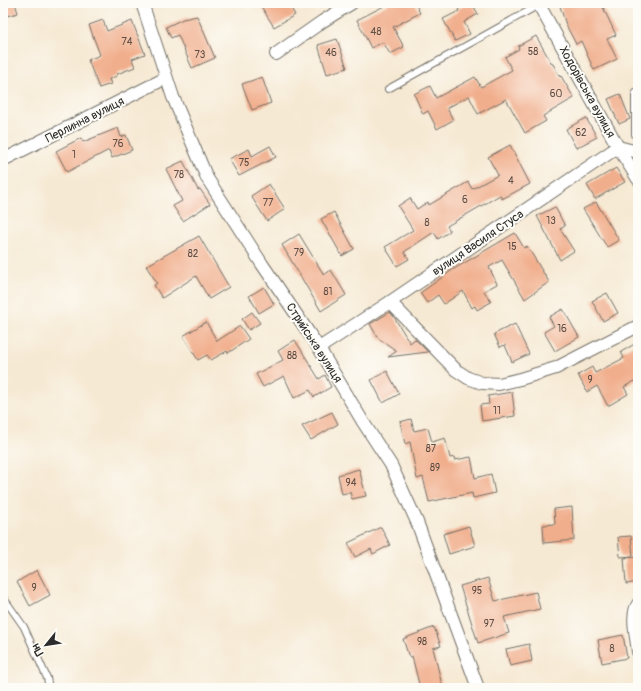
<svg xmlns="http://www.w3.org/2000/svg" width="641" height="691" font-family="Pangolin,sans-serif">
	<rect width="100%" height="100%" fill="#fdfcf7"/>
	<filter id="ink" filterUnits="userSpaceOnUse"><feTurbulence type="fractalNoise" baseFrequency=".025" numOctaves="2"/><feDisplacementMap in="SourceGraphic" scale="8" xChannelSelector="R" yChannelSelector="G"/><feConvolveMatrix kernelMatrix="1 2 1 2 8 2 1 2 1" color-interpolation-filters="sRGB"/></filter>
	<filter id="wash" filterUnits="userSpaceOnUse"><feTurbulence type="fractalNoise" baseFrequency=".012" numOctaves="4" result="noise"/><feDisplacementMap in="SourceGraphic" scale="16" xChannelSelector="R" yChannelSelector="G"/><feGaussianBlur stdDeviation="0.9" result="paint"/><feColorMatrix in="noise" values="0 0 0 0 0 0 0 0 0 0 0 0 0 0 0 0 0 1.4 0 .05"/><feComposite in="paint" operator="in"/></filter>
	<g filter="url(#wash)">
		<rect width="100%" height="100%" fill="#f6e9d3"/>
		<g id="blocks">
			<g fill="#f1ae8c">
				<polygon points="3,3 15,3 18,13 3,17"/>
				<polygon points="259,3 288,3 295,15 274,27"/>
				<polygon points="390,3 415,3 420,13 393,27 404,47 390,54 383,42 371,48 357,20"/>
				<polygon points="469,3 472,3 478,14 464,22 470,34 455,41 443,19 459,11 458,9"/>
				<polygon points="559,3 601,3 616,35 607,39 617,59 594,70 581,41 576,44 566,25"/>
				<polygon points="197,16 215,58 192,68 178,35 171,38 166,27 183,19"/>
				<polygon points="103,20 107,31 132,21 145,54 132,59 135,67 117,74 117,76 109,79 111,84 99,88 88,60 100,55 89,25"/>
				<polygon points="536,36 552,64 553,64 560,77 561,76 574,98 543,116 546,121 525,133 506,99 478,114 469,96 447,108 453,120 437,129 428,111 423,114 414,94 430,86 436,98 475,77 481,87 512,70 505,57 519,49 518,46"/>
				<polygon points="337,39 347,68 327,74 318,45"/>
				<polygon points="262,77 271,103 252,110 242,84"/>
				<polygon points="620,94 630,119 619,124 608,99"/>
				<polygon points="586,118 597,137 576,148 566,129"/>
				<polygon points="118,128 121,137 126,135 132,150 112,158 109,150 67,172 56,151 81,138 83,142"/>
				<polygon points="510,145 530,184 502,199 500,195 447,226 450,231 438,239 434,232 404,252 409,259 397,266 385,247 413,230 398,206 410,198 417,209 428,202 429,205 468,182 472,189 498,175 488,157"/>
				<polygon points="270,146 276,157 239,176 229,159 249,149 252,156"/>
				<polygon points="183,161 198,190 200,189 210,204 183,221 173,206 182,201 166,169"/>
				<polygon points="616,168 625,182 595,199 587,185"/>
				<polygon points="269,184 285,209 267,221 251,196"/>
				<polygon points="596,202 619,240 607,247 583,209"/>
				<polygon points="555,207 565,226 560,229 574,251 560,260 537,216"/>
				<polygon points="334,212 354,249 342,256 321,219"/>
				<polygon points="515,233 524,248 527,246 549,282 525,299 502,260 489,267 497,284 484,291 491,302 477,310 475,306 472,308 463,291 444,304 438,295 427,303 420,293 454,269"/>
				<polygon points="299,234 324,275 331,270 346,295 321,311 282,245"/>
				<polygon points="199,236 229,287 209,299 196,276 162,298 154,285 157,283 146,266"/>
				<polygon points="264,287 274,304 259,313 249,296"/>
				<polygon points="607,293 618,313 603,321 592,301"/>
				<polygon points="563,309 579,337 555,351 544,332 554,326 549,317"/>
				<polygon points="252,312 260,323 249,330 242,319"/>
				<polygon points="390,312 394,317 410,343 415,339 428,352 388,357 397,351 378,338 370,324"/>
				<polygon points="206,322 217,341 240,326 249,339 228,353 227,351 211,360 207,355 198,360 183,336"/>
				<polygon points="515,324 529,354 512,362 505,345 500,347 494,334"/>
				<polygon points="295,340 319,379 325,375 331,387 314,397 310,390 294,398 284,376 263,387 256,374 283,360 278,351"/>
				<polygon points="638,342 638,379 624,387 628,394 608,406 597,386 587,392 578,375 592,367 595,373 624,358 621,352"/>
				<polygon points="387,371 399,394 383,403 371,380"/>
				<polygon points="512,392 515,416 482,421 480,405 489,404 488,396"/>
				<polygon points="332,412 338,424 311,440 302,426"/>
				<polygon points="411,419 414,431 428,428 432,442 445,438 450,458 454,457 455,460 471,457 475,478 491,474 495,493 473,498 472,493 429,502 423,477 417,479 410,442 405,444 400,422"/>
				<polygon points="359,469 366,496 352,499 350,492 342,494 338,475"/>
				<polygon points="572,507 574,540 544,543 543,525 555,524 554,509"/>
				<polygon points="469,526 475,546 449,554 443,534"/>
				<polygon points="381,527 390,545 373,554 371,549 355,557 348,543"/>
				<polygon points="631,536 633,556 620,557 618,537"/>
				<polygon points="638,557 638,582 626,584 624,558"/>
				<polygon points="37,570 50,595 30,606 17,582"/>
				<polygon points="488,578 495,601 536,592 540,609 504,617 509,633 478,643 460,586"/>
				<polygon points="434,627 441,646 433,648 442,685 427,688 420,688 412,656 409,657 403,639"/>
				<polygon points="623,635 627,658 602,663 598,640"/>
				<polygon points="529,644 532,661 510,666 506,649"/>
			</g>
		</g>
	</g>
	<g filter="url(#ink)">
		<use href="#blocks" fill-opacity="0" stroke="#726e66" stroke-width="1"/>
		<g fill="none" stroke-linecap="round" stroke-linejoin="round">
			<defs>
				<g id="service">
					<polyline points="388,89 539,5"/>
					<polyline points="3,597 24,627 47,678 49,688"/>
				</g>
				<g id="minor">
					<polyline points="142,3 173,97 207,178 262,264 319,348 363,422 391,465 417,522 478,688"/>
					<polyline points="538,3 618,147 638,179"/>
					<polyline points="276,54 323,21 352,3"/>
					<polyline points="638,95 638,134"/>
					<polyline points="3,160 166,78"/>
					<polyline points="390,302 456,370 468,378 482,383 499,384 520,379 556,368 638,326"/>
					<polyline points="319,348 390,302 618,147 638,152"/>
					<path d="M638,604C630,614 637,640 638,652"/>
				</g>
			</defs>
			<use href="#service" stroke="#726e66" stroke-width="8"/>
			<use href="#minor" stroke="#726e66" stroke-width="14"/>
			<use href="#service" stroke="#fff" stroke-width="6"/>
			<use href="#minor" stroke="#fff" stroke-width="12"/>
		</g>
	</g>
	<g text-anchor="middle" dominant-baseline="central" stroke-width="4" stroke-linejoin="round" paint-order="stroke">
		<g font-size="10" fill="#5c4c43">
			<text x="376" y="32">48</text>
			<text x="127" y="42">74</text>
			<text x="533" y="52">58</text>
			<text x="331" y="53">46</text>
			<text x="200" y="55">73</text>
			<text x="556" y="94">60</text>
			<text x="581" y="133">62</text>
			<text x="118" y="144">76</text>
			<text x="74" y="155">1</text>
			<text x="244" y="163">75</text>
			<text x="179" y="175">78</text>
			<text x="511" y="181">4</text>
			<text x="465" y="200">6</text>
			<text x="268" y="203">77</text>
			<text x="551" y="221">13</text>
			<text x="427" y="223">8</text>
			<text x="512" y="247">15</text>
			<text x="299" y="253">79</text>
			<text x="193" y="254">82</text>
			<text x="328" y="292">81</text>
			<text x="562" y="329">16</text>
			<text x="292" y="356">88</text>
			<text x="590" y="380">9</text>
			<text x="497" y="411">11</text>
			<text x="431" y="449">87</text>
			<text x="435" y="468">89</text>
			<text x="351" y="483">94</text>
			<text x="34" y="588">9</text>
			<text x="477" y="591">95</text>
			<text x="489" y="624">97</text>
			<text x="422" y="642">98</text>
			<text x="612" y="649">8</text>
		</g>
		<g font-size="12" fill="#2b2b2b" stroke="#fdfcf7">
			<text transform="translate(587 92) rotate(61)">Ходорівська вулиця</text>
			<text transform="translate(85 120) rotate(-27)">Перлинна вулиця</text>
			<text transform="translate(478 243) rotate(-34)">вулиця Василя Стуса</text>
			<text transform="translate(314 343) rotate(57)">Стрийська вулиця</text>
		</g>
	</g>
	<rect width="641" height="691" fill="none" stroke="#fdfcf7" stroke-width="16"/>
	<g transform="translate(46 645) rotate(240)" stroke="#fdfcf7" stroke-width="3" paint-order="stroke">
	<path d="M0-3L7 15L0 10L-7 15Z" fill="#2b2b2b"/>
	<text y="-6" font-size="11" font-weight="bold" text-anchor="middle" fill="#2b2b2b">Пн</text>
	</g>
</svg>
